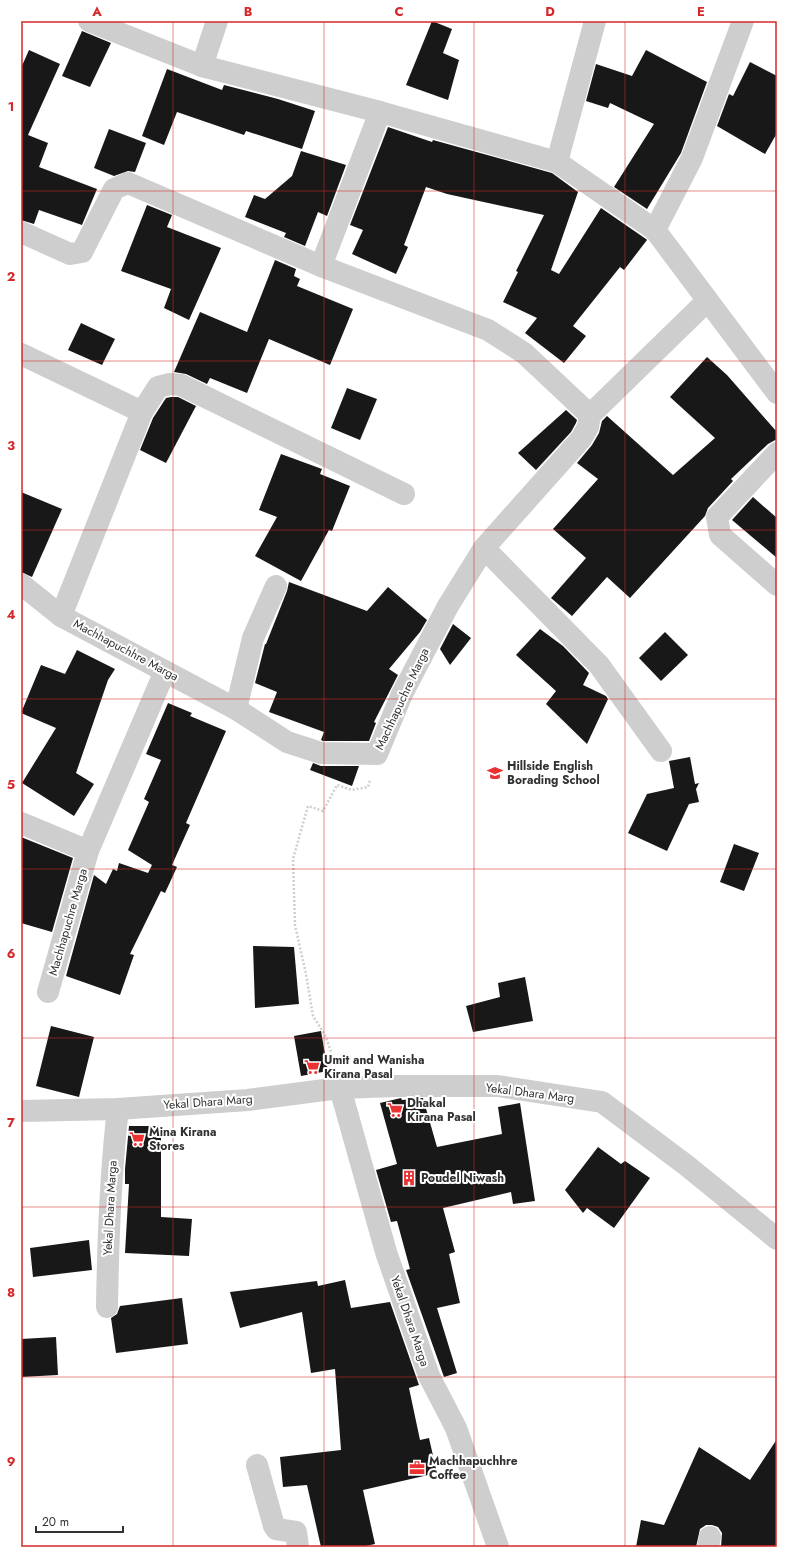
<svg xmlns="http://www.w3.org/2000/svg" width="798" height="1568" font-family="Jost,sans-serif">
	<rect width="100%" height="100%" fill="#fff"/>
	<g fill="#181818">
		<polygon points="432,21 452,29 443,53 459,60 448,100 406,85"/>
		<polygon points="82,31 111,43 90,87 62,76"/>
		<polygon points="29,50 60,64 28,135 48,143 39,167 97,189 82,225 39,210 34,224 21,220 21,68"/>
		<polygon points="646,50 707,82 681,153 647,209 614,187 654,124 610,103 608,108 586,101 596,64 632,76"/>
		<polygon points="750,62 777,76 777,133 765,154 717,126 729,94 733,96"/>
		<polygon points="167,69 222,90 224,85 278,99 315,111 302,149 246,131 244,135 177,112 164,145 142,136"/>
		<polygon points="388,127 432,142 433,140 552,173 578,192 551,270 559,274 601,208 646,239 647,240 624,270 620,267 573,326 586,336 564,363 525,333 537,318 503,302 518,272 516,271 544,215 447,194 426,187 404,245 408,247 396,274 352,254 363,230 350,225"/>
		<polygon points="109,129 146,143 135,172 128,171 114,176 94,168"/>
		<polygon points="301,151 346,165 327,216 318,212 305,246 284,237 286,233 245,217 254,195 265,199 292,176"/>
		<polygon points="147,205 172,215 167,227 221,248 189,320 164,308 171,289 121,271"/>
		<polygon points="275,260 296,269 294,276 300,279 297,286 353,309 330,365 269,339 247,393 210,378 207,384 186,374 174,372 200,312 247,332"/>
		<polygon points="81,323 115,339 102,365 68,350"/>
		<polygon points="707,357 727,375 777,432 777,439 768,444 731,479 733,481 708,508 705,516 630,598 607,577 572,616 551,598 586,558 553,529 598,479 577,463 592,445 599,433 602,421 607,416 673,475 715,438 670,397"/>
		<polygon points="347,388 377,399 360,440 331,428"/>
		<polygon points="171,397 178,397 196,406 166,463 140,450 153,418 166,398"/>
		<polygon points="566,410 577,420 576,423 571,432 536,470 518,453"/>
		<polygon points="281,454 322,469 320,474 350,486 332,531 329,530 301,581 255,556 277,517 259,510"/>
		<polygon points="21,492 62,509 32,577 21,572"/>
		<polygon points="753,497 777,518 777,558 732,520"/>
		<polygon points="289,582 367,611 388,587 427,620 420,632 389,669 398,675 374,722 376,723 369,741 323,741 321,740 324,732 269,712 277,692 255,683 265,644 266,644 287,591"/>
		<polygon points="453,624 471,638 450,665 440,649"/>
		<polygon points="540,629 563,646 589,673 583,685 606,696 608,699 587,744 546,704 556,691 516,655"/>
		<polygon points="665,632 688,655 661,681 639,658"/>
		<polygon points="77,650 115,669 108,680 76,773 94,784 74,816 22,783 56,728 21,713 41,665 65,674"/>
		<polygon points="168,703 192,713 190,716 226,731 186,823 190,825 172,865 177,867 165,893 161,891 130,954 134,955 120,995 66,976 94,875 106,884 113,869 117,871 119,863 148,873 152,865 128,850 149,802 144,799 161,760 146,754"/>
		<polygon points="690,757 695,784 699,783 696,789 699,802 689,804 667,851 628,833 647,794 674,788 669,761"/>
		<polygon points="313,763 321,766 359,766 352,786 310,770"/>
		<polygon points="21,837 73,858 52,932 21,923"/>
		<polygon points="734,844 759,853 744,891 720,882"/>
		<polygon points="253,946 294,947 299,1004 255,1008"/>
		<polygon points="525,977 533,1021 473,1032 466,1006 500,997 498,983"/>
		<polygon points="51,1026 94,1037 79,1097 36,1086"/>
		<polygon points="321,1031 328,1071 301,1076 294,1036"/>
		<polygon points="401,1098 402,1100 423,1098 437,1147 502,1134 498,1107 520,1103 535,1201 513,1204 511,1192 443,1208 455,1252 449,1254 460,1303 437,1308 457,1373 444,1377 406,1270 410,1269 397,1221 391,1222 376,1170 397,1164 380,1103"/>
		<polygon points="129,1126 161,1126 161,1217 192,1219 189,1256 125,1253 129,1184 125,1184 125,1169"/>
		<polygon points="598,1147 621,1164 625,1161 650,1178 614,1228 587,1208 583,1213 565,1190"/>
		<polygon points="89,1240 92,1270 33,1277 30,1248"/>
		<polygon points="345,1280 351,1308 390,1302 419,1385 409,1388 420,1440 429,1438 437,1473 363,1490 375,1544 361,1547 321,1547 307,1485 283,1487 280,1457 341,1450 335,1369 311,1373 302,1312 240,1328 230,1292 317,1281 318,1286"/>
		<polygon points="182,1298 188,1344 116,1353 111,1318 117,1314 120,1306"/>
		<polygon points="56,1337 58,1375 21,1377 21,1339"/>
		<polygon points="777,1439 777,1547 721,1547 722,1533 718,1527 712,1525 706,1525 700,1529 696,1547 636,1547 641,1520 664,1525 699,1447 750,1480"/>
	</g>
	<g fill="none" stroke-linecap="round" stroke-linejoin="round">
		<polyline stroke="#cecece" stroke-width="2.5" stroke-dasharray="2 2" stroke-linecap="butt" points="335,1063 325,1035 313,1016 306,974 295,925 293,859 308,806 323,811 337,785 352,790 368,787 370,780"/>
		<g stroke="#cecece" stroke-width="22">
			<polyline points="89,21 202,66 380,112 557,162 655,230 777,393"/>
			<polyline points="202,66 217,21"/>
			<polyline points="380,112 321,266 488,330 524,353 590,415 588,427 581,439 484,548 599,665 661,751"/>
			<polyline points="557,162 595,21"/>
			<polyline points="655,230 692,158 743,21"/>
			<polyline points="21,232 70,254 82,252 114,189 128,183 321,266"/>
			<polyline points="21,354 142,412 61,616"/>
			<polyline points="142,412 158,387 170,384 181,385 404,494"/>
			<polyline points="590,415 707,301"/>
			<polyline points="777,453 717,517 720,535 777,585"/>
			<polyline points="21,584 61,616 236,709 287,742 321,753 377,754 402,694 448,606 484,548"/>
			<polyline points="236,709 253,638 276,586"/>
			<polyline points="21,823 88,851"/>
			<polyline points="48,992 88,851 165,671"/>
			<polyline points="340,1088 386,1252 429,1376 456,1428 498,1547"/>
			<polyline points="21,1111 118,1109 248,1100 340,1088 395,1086 498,1086 602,1102 686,1165 777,1239"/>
			<path d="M107,1307C108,1241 110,1175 118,1109"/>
			<polyline points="257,1465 274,1526 276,1529 296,1532 298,1547"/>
			<polyline points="708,1547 710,1537"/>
		</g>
	</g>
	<path fill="none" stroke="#d62828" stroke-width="1" stroke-opacity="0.55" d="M173,21V1547M324,21V1547M474,21V1547M625,21V1547M21,191H777M21,361H777M21,530H777M21,699H777M21,869H777M21,1038H777M21,1207H777M21,1377H777"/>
	<defs>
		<symbol id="school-bare" viewBox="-9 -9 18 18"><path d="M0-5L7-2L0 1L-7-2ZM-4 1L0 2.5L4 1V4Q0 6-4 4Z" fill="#ea3233" stroke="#fff" stroke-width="2.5" paint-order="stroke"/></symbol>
		<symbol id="supermarket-bare" viewBox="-9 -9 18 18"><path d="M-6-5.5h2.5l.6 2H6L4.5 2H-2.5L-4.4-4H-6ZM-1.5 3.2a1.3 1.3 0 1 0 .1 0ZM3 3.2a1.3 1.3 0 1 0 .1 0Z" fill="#ea3233" stroke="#fff" stroke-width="2.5" paint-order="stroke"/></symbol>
		<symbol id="building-bare" viewBox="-9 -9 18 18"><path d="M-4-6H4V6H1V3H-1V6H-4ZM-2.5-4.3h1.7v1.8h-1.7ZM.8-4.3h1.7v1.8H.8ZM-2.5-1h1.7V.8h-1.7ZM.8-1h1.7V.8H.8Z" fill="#ea3233" stroke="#fff" stroke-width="2.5" paint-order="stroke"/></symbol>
		<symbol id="office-bare" viewBox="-9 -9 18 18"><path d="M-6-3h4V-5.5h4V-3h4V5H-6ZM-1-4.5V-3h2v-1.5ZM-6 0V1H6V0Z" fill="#ea3233" stroke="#fff" stroke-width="2.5" paint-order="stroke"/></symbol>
	</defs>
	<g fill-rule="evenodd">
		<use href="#school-bare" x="484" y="762" width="22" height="22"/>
		<use href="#supermarket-bare" x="301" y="1056" width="22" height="22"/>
		<use href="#supermarket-bare" x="384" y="1099" width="22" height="22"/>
		<use href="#supermarket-bare" x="126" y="1128" width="22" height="22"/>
		<use href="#building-bare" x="398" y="1167" width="22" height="22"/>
		<use href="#office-bare" x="406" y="1457" width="22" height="22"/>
	</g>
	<g text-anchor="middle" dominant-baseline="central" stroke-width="4" stroke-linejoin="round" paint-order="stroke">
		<g font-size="12" fill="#313131" stroke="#fff">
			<text transform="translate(126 650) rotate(28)">Machhapuchhre Marga</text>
			<text transform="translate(402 699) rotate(-65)">Machhapuchre Marga</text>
			<text transform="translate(68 922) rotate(-74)">Machhapuchre Marga</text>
			<text transform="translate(530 1093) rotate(7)">Yekal Dhara Marg</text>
			<text transform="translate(208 1102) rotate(-4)">Yekal Dhara Marg</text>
			<text transform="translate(110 1208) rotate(-87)">Yekal Dhara Marga</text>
			<text transform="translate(410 1321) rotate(71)">Yekal Dhara Marga</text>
		</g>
		<g font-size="12" font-weight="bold" fill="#313131" stroke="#fff" text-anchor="start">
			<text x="507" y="766">Hillside English<tspan x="507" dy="14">Borading School</tspan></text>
			<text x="324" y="1060">Umit and Wanisha<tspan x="324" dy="14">Kirana Pasal</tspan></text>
			<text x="407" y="1103">Dhakal<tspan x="407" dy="14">Kirana Pasal</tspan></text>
			<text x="149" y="1132">Mina Kirana<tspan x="149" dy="14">Stores</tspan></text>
			<text x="421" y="1178">Poudel Niwash</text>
			<text x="429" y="1461">Machhapuchhre<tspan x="429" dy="14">Coffee</tspan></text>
		</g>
	</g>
	<rect width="798" height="1568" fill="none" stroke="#ffffff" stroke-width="44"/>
	<path d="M36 1526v6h87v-6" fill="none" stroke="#313131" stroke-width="2"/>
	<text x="42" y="1526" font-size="12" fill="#313131" stroke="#ffffff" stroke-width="3" paint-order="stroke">20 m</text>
	<rect x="22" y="22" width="754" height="1524" fill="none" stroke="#d62828" stroke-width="1.5"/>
	<g font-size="13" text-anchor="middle" font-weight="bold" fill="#d62828">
		<text x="97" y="16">A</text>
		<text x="248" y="16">B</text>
		<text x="399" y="16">C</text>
		<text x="550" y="16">D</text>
		<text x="701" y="16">E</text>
		<text x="11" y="111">1</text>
		<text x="11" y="281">2</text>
		<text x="11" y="450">3</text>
		<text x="11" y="619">4</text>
		<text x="11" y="789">5</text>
		<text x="11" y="958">6</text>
		<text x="11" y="1127">7</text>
		<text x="11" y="1297">8</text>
		<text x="11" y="1466">9</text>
	</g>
</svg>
